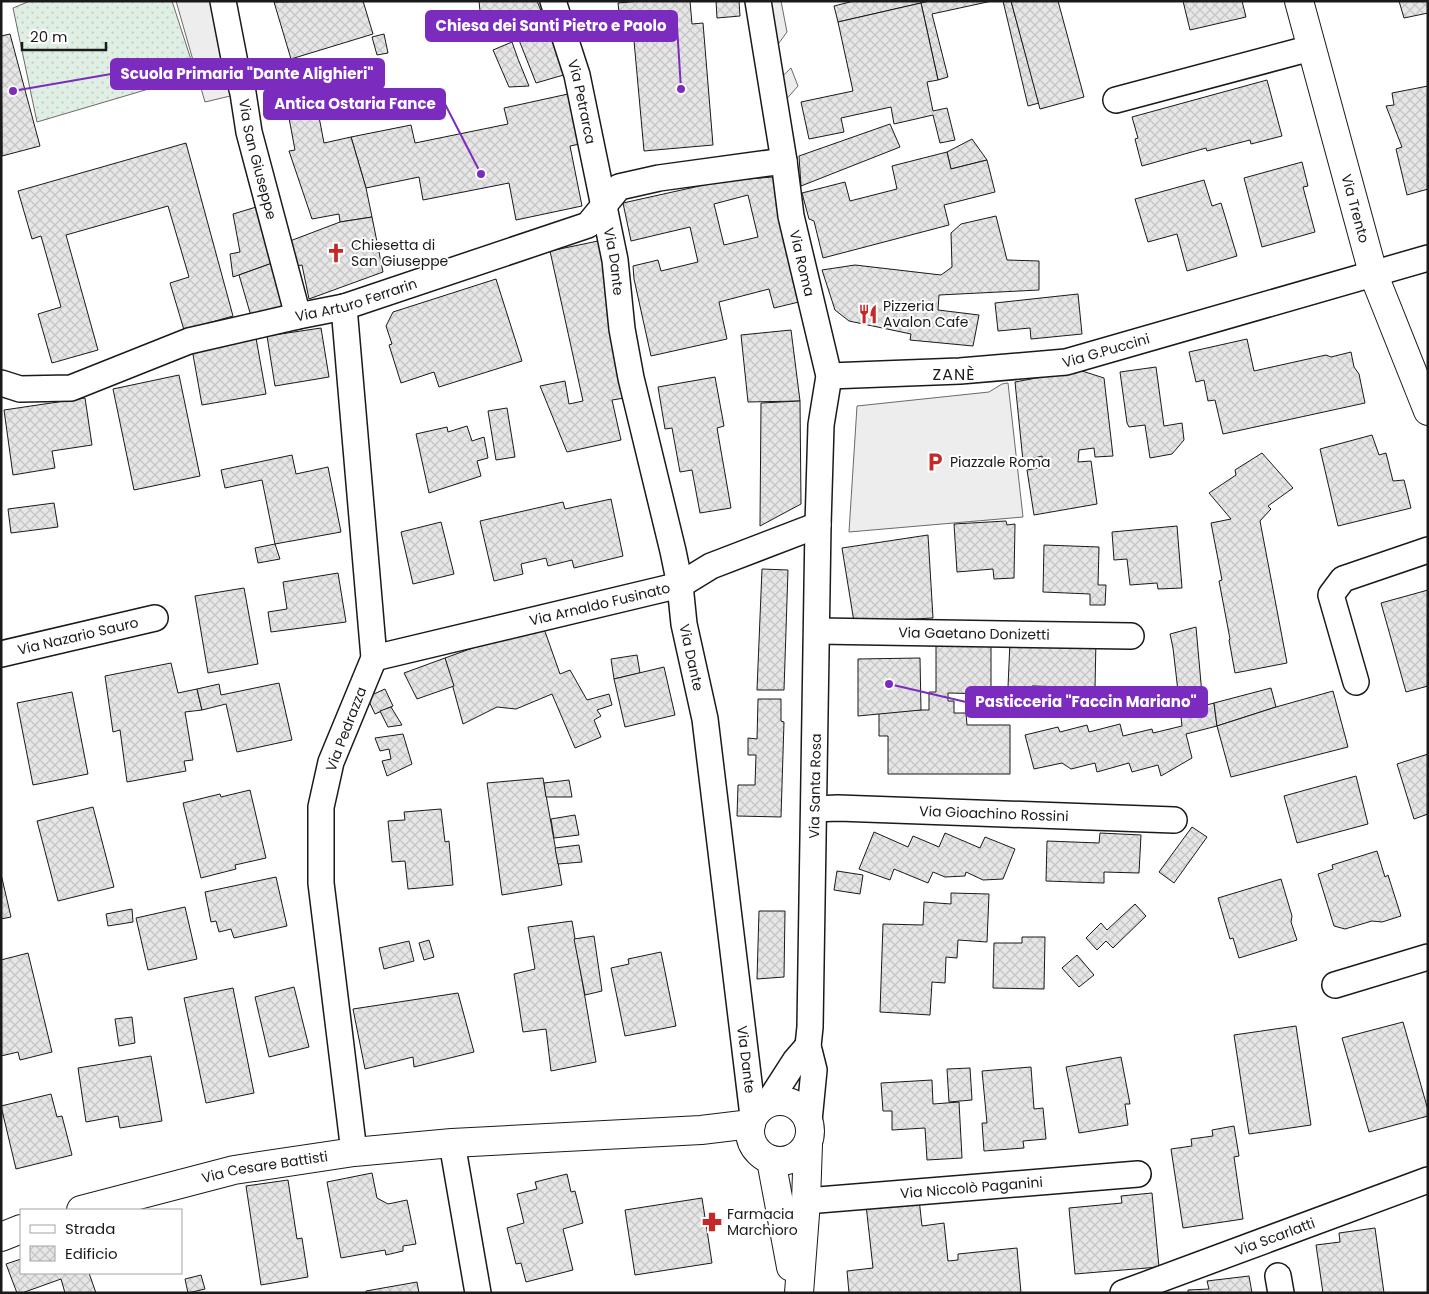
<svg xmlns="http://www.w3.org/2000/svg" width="1429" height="1294" font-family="Poppins,sans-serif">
	<defs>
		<pattern id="grass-dots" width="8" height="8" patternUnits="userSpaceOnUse" patternTransform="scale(1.25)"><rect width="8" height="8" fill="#e0efe3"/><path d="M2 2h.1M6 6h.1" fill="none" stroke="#c0ccc2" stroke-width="1.8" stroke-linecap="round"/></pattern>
		<pattern id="building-cross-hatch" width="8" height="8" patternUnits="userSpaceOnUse" patternTransform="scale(1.25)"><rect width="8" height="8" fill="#e6e6e6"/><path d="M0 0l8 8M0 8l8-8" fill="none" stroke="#c5c5c5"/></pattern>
	</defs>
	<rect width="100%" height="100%" fill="#fff"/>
	<polygon fill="url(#grass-dots)" stroke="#6a6a6a" points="30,1 172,1 196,75 37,122 13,8"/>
	<g fill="#ededed" stroke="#6a6a6a">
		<polygon points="176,1 223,1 243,93 205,102"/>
		<polygon points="758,1 781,1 787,32 768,58"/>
		<polygon points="791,68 798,86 776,111 771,87"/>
		<polygon points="1008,383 1023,517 849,532 857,406 989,392 1002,384"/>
	</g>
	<g fill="url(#building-cross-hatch)" stroke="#1a1a1a" fill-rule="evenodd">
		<polygon points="363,1 373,34 291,59 274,2"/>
		<polygon points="479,1 537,1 567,74 536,83 515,30 489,41 481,21"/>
		<polygon points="640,1 690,1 692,24 703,23 713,145 644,151 634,41 622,41 618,3"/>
		<polygon points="716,1 739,1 740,16 717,18"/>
		<polygon points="921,1 921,3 838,22 834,6 854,1"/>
		<polygon points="929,1 992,1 932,14 948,77 938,80 921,3"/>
		<polygon points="1003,1 1011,1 1039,103 1028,106"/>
		<polygon points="1011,1 1058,1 1084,97 1040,109"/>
		<polygon points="1183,1 1242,1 1246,17 1190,30"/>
		<polygon points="1399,1 1428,1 1428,13 1404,18"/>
		<polygon points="921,3 938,80 927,82 933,111 947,108 955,140 940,143 933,115 894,124 891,107 841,118 844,132 809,139 801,102 853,91 838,22"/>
		<polygon points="10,34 40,146 2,156 1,36"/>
		<polygon points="384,34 388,53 377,55 372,37"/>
		<polygon points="512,42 518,59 529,86 509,87 493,50"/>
		<polygon points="1267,80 1282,136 1251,144 1250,140 1207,151 1206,148 1142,166 1135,139 1138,138 1132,117"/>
		<polygon points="1428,86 1428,189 1407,195 1396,149 1402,147 1386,106 1394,105 1392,93"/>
		<polygon points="568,94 580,144 570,146 582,206 516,220 509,183 423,200 419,177 366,188 351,137 411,125 415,143 508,124 504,108"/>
		<polygon points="315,96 324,143 351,137 366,188 372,217 340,222 339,214 312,219 289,151 295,150 286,102"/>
		<polygon points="890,124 900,147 801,186 799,156"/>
		<polygon points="972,139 987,160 951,169 947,152"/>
		<polygon points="186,143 233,316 184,330 170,283 189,277 168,206 66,235 98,350 52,363 38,314 61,307 41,236 32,239 18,191"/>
		<polygon points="947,152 951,169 987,160 995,192 944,205 949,225 823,258 814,221 809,219 802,193 845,182 850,201 897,189 892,166"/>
		<polygon points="1302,162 1308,186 1303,187 1315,232 1262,247 1244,178"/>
		<path d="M773,177L803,301L774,308L769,289L719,302L727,339L651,356L634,279L633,266L658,260L661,271L698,262L690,227L631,241L623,203L722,181ZM748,195L758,237L724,245L714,204Z"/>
		<polygon points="1204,180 1212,206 1221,203 1237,256 1187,271 1177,234 1148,242 1135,199"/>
		<polygon points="263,205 278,261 233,277 230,254 240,252 233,214"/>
		<polygon points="996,216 1007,260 1039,261 1039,290 939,295 938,310 979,315 973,346 910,340 911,334 849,321 835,310 822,270 855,265 941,275 952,267 951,233 961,224"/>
		<polygon points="372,217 383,272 309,299 302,265 295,266 290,241 340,222"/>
		<polygon points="598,241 631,397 612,400 621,440 567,452 540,386 565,381 569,404 583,401 550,251"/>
		<polygon points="278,261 293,312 253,323 239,275"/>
		<polygon points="496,279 522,361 439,387 434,372 401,383 389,345 392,344 386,326 393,312"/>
		<polygon points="1078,294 1082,334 1031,339 1030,328 998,331 995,303"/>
		<polygon points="321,328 329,377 275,386 267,336"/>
		<polygon points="791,330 800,401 748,402 741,335"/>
		<polygon points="256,338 266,394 202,405 192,349"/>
		<polygon points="1247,339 1254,371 1326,355 1331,357 1351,352 1354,367 1359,374 1365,403 1223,434 1215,400 1208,401 1204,380 1196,382 1189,352"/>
		<polygon points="1156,367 1164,426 1182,423 1184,440 1172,454 1150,458 1145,425 1129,427 1127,423 1120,372"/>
		<polygon points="1079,370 1104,378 1113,456 1095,457 1094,448 1079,450 1078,462 1091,461 1097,504 1034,515 1027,470 1043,467 1042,456 1023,461 1015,382"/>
		<polygon points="179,375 200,476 134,490 113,389"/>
		<polygon points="715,377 724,426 717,428 731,508 700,513 692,470 680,472 672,428 665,429 658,387"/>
		<polygon points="85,398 92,445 52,451 55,468 13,475 4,410"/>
		<polygon points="800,401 801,504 760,526 761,403"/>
		<polygon points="507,408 515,457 496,460 488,411"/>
		<polygon points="467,426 472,441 484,437 488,458 477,461 481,476 429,493 416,434 447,427 448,432"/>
		<polygon points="1372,435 1379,455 1386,453 1393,481 1404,480 1411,508 1338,526 1320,449"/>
		<polygon points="1262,453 1293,488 1268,506 1271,509 1260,521 1287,663 1235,673 1229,640 1230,639 1219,581 1222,580 1211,523 1231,519 1209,493 1236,475 1235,470"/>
		<polygon points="292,455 296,474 328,467 341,532 275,544 262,480 225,488 221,470"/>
		<polygon points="611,499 623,556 574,568 572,560 548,566 546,558 521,564 523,574 494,581 480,521 563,502 565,509"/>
		<polygon points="54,503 58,527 11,533 8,509"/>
		<polygon points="1006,521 1007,525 1015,524 1014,578 994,579 993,569 957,572 954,524"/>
		<polygon points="441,522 454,574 413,584 401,532"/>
		<polygon points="1177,526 1182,588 1158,589 1157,583 1130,585 1127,559 1114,560 1112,532"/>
		<polygon points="928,535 933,618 854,622 842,548"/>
		<polygon points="275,544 280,559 258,563 255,548"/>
		<polygon points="1044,545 1099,547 1098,585 1106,585 1105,605 1090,605 1090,594 1043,592"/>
		<polygon points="762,569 788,570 784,690 757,690"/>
		<polygon points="338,573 346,622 271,632 268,612 287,609 283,582"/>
		<polygon points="244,588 258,664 208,673 195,596"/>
		<polygon points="1428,590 1428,686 1406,692 1381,603"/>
		<polygon points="542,623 560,674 570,670 587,700 609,694 612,705 597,710 601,716 594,720 601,737 575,748 552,694 516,709 497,707 463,724 445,658"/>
		<polygon points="1196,627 1203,706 1214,703 1217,726 1186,734 1192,758 1161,776 1158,765 1132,772 1129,763 1097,772 1095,763 1071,769 1062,763 1034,769 1025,735 1058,727 1060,732 1087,725 1089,732 1120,724 1123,736 1152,729 1153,733 1182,726 1173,648 1170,634"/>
		<polygon points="936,636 991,636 991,694 948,693 948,701 954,701 954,713 966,713 967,725 1010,725 1010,774 888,774 888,736 879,736 879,710 929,710 929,692 936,692"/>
		<polygon points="1096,639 1095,688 1032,686 1031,716 993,715 994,687 1008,687 1010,641"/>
		<polygon points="637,655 640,673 614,679 611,659"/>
		<polygon points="445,658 454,686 417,699 404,673"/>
		<polygon points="920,658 921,710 858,716 858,659"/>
		<polygon points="171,663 178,693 197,689 202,710 185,712 193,760 184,761 186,771 127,782 120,730 113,732 105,676"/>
		<polygon points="664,667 675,715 625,727 614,679"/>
		<polygon points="279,683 292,740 237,752 226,704 202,710 197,689 219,684 221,695"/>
		<polygon points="1271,688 1276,707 1217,726 1214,703"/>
		<polygon points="385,689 393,706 375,714 367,697"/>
		<polygon points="1333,691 1348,747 1231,777 1217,726 1276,707"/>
		<polygon points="72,692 88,774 33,785 17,703"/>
		<polygon points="758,699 781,699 781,721 784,722 781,817 737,816 738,785 755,785 756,755 748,755 748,738 757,739"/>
		<polygon points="391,707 402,725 388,727 380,711"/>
		<polygon points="403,734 412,764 387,776 382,761 391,759 389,749 380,751 375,738"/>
		<polygon points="1428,754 1428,814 1414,819 1397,764"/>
		<polygon points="1356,776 1368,824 1297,843 1284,796"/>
		<polygon points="543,778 562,885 502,895 487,783"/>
		<polygon points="569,780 572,797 546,797 544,783"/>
		<polygon points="250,790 266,858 235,865 236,869 201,878 183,803 220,794 221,797"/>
		<polygon points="93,807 114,887 58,901 37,821"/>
		<polygon points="441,809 445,842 449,841 453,885 408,889 405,861 392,862 388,821 405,820 404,812"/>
		<polygon points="575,815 579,835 554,838 551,819"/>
		<polygon points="1192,827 1207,837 1174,883 1159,872"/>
		<polygon points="874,832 908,847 913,836 939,847 945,833 980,848 985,837 1015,849 1003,879 983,880 966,872 965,876 945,877 933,872 928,883 894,869 890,880 859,869"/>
		<polygon points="1100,833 1141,835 1139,873 1104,872 1104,883 1046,881 1047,841 1099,843"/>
		<polygon points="579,845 582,862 558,864 555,848"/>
		<polygon points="1377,851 1385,877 1388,875 1401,916 1382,922 1372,921 1345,929 1334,926 1318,874 1333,869 1332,865"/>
		<polygon points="837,871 863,875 860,894 834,890"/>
		<polygon points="1,874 11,917 1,919"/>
		<polygon points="276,877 287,926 234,938 231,929 219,932 216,921 211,922 205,892"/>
		<polygon points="1281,879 1292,916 1291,922 1297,940 1239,958 1233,938 1230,939 1218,898"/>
		<polygon points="951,893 989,894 987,942 958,940 957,958 946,957 945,983 932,982 930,1015 880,1012 883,924 923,925 924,902 951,904"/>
		<polygon points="1135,904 1146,916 1113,948 1106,941 1097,950 1086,938 1101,923 1107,930"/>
		<polygon points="185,907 197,959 148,970 136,918"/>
		<polygon points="132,909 133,922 108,926 106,914"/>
		<polygon points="759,911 785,911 784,977 757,979"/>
		<polygon points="572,921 596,1062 551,1071 546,1029 523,1032 514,974 535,969 528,927"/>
		<polygon points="594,936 602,991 585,995 574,939"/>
		<polygon points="1022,937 1045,937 1044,989 993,988 994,943 1022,943"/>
		<polygon points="429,940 434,957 424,960 419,943"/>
		<polygon points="409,941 414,961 384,969 379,948"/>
		<polygon points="661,952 676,1026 625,1036 611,968 629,964 628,959"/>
		<polygon points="28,953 52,1052 20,1060 18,1052 1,1056 1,960"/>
		<polygon points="1077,955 1094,975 1079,987 1062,968"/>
		<polygon points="294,987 309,1047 269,1057 255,997"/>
		<polygon points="233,988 254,1093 206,1103 184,998"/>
		<polygon points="458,993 474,1052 414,1067 413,1057 365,1069 353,1009"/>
		<polygon points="132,1017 135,1043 119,1046 115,1019"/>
		<polygon points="1403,1022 1428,1110 1428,1116 1369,1132 1342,1038"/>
		<polygon points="1296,1026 1311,1125 1249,1134 1234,1035"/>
		<polygon points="151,1056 162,1121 120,1128 118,1116 86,1122 78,1068"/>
		<polygon points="1121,1057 1130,1104 1125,1104 1128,1125 1079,1133 1066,1067"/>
		<polygon points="1031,1067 1034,1109 1043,1108 1046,1139 1023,1141 1024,1148 984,1151 982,1123 987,1123 982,1071"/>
		<polygon points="970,1068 972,1100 949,1102 947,1069"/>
		<polygon points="932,1080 933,1104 959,1102 962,1158 927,1160 925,1128 892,1130 892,1111 883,1111 881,1083"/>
		<polygon points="51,1094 57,1117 62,1116 72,1155 16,1169 1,1106"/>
		<polygon points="1234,1126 1239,1156 1234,1157 1243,1219 1183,1228 1171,1149 1192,1146 1191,1139 1213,1136 1212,1130"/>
		<polygon points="372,1173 377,1198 388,1204 407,1200 416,1244 403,1246 403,1251 386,1255 385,1250 341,1258 327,1182"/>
		<polygon points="567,1174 571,1192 575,1191 583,1223 563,1229 573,1270 526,1282 521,1263 516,1264 507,1228 524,1223 517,1194 537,1189 535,1182"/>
		<polygon points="288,1180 297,1239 302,1238 308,1277 261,1285 246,1186"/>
		<polygon points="1152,1193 1159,1267 1075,1274 1069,1208 1122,1203 1121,1196"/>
		<polygon points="702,1198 712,1263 635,1275 625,1210"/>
		<polygon points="919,1199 922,1226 944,1223 948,1261 958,1260 958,1254 1017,1248 1021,1293 849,1293 847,1271 873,1268 866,1205"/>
		<polygon points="1375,1228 1384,1293 1323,1293 1316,1245 1340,1242 1339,1233"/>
		<polygon points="21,1259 21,1273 89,1273 96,1293 65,1293 61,1279 22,1293 17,1293 6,1264"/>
		<polygon points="201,1275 205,1289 188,1293 185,1279"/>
		<polygon points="1249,1276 1252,1293 1188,1293 1188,1290 1209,1289 1207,1281"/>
		<polygon points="417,1282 419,1293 366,1293 366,1291"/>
	</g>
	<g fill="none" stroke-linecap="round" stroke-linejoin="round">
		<defs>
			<g id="street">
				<path id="s1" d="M223,1L235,63L243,93L249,132L298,316"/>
				<path id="s2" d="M553,1L577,75L615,260L622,329L631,378L673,551L680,585L684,624L705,719L753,1116"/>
				<path id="s3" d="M758,1L784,161L791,216L829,376L821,425L818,525L810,1027L808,1046L814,1070L809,1121"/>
				<polyline points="1116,100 1311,48"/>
				<polyline points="344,307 374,658 331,762 321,807 321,883 354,1152"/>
				<path id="s4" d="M829,376L960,371L1066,362L1428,258"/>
				<path id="s5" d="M1,383L20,389L71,388L189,341L298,316L344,307L588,225L619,187L659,178L784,161"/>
				<path id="s6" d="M818,631L1131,636"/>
				<path id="s7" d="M1,654L155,618"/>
				<path id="s8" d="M374,658L680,585L711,566L818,525"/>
				<polyline points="1356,682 1331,595 1343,579 1428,550"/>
				<path id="s9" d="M814,809L838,808L1174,820"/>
				<polyline points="1335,985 1428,957"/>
				<polyline points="768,1103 795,1061 808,1046"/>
				<polyline points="452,1143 478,1293"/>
				<path id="s10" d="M806,1201L1138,1174"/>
				<polyline points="1278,1276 1281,1293"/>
				<path id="s11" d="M1123,1293L1428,1180"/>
			</g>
			<g id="secondary">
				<path id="s12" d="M1299,1L1373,273L1428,411"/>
				<circle cx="780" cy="1131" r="30"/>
				<polyline points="771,1160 791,1267"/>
				<path id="s13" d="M81,1210L234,1170L354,1152L452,1143L701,1130L751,1124"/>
				<polyline points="1,1237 21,1229"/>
				<polyline points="799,1293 806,1201 808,1144"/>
			</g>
		</defs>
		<use href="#street" stroke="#1a1a1a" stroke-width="28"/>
		<use href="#secondary" stroke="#1a1a1a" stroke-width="30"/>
		<use href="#street" stroke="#fff" stroke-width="25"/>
		<use href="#secondary" stroke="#fff" stroke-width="28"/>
	</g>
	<defs>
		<symbol id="church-bare" viewBox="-9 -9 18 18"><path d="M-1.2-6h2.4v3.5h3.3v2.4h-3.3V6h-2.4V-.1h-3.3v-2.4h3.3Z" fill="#c62828" stroke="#fff" stroke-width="2.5" paint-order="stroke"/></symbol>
		<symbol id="restaurant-bare" viewBox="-9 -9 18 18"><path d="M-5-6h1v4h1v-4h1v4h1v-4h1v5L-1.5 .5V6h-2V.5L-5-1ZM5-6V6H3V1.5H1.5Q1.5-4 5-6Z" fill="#c62828" stroke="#fff" stroke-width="2.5" paint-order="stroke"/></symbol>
		<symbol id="parking-bare" viewBox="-9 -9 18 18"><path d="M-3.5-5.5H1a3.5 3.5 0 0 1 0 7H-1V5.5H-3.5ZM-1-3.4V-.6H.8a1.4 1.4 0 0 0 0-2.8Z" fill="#c62828" stroke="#fff" stroke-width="2.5" paint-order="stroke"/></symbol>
		<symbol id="pharmacy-bare" viewBox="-9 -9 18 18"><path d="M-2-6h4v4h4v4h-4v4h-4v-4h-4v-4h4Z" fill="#c62828" stroke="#fff" stroke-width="2.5" paint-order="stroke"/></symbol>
	</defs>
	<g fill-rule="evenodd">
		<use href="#church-bare" x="322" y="239" width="28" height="28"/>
		<use href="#restaurant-bare" x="854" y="300" width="28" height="28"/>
		<use href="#parking-bare" x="921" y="448" width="28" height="28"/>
		<use href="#pharmacy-bare" x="698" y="1208" width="28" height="28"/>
	</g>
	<g text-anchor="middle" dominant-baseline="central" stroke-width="4" stroke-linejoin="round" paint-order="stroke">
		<g font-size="14" fill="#1a1a1a" stroke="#fff">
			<text stroke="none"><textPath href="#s2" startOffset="105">Via Petrarca</textPath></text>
			<text stroke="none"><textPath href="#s1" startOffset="162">Via San Giuseppe</textPath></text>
			<text stroke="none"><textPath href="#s12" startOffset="215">Via Trento</textPath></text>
			<text stroke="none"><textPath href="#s2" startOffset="268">Via Dante</textPath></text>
			<text stroke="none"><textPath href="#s3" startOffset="266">Via Roma</textPath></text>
			<text stroke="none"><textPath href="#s5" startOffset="370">Via Arturo Ferrarin</textPath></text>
			<text stroke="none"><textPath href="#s4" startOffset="279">Via G.Puccini</textPath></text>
			<text stroke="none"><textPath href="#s8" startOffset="232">Via Arnaldo Fusinato</textPath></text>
			<text stroke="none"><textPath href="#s6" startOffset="156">Via Gaetano Donizetti</textPath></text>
			<text stroke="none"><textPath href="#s7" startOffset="79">Via Nazario Sauro</textPath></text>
			<text stroke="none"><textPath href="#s2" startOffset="672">Via Dante</textPath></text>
			<text transform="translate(346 729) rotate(-69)">Via Pedrazza</text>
			<text transform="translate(815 786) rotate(-89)">Via Santa Rosa</text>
			<text stroke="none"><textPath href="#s9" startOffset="180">Via Gioachino Rossini</textPath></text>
			<text stroke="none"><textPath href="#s2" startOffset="1078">Via Dante</textPath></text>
			<text stroke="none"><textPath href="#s13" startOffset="189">Via Cesare Battisti</textPath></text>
			<text stroke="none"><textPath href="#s10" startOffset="166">Via Niccolò Paganini</textPath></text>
			<text stroke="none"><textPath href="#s11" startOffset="162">Via Scarlatti</textPath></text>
		</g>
		<g font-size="14" fill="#1a1a1a" stroke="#fff" text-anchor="start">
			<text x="351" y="245">Chiesetta di<tspan x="351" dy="16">San Giuseppe</tspan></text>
			<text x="883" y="306">Pizzeria<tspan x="883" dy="16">Avalon Cafe</tspan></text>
			<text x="950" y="462">Piazzale Roma</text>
			<text x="727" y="1214">Farmacia<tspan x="727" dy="16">Marchioro</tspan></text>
		</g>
		<g font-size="16" letter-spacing="1" fill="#1a1a1a" stroke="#fff">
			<text x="954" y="374">ZANÈ</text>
		</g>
	</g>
	<path fill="none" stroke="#7b2cbf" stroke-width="2" d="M681 89L677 26M13 91L111 74M481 174L445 104M889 684L966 702"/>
	<g fill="#7b2cbf" stroke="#fff" stroke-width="2">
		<circle cx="681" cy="89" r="5"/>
		<circle cx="13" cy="91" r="5"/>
		<circle cx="481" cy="174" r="5"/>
		<circle cx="889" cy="684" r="5"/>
	</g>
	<g fill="#7b2cbf" stroke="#7b2cbf" stroke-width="2">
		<rect x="426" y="11" width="251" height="30" rx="5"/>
		<rect x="111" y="59" width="273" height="30" rx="5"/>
		<rect x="264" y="89" width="181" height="30" rx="5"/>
		<rect x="966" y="687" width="241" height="30" rx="5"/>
	</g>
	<g font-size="15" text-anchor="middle" font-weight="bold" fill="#fff">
		<text x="551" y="31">Chiesa dei Santi Pietro e Paolo</text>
		<text x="247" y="79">Scuola Primaria "Dante Alighieri"</text>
		<text x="355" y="109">Antica Ostaria Fance</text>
		<text x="1086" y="707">Pasticceria "Faccin Mariano"</text>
	</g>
	<rect width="1429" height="1294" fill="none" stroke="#1a1a1a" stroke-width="5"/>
	<rect x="20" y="1209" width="162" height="65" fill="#ffffff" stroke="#a3a3a3"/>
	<rect x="30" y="1225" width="25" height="8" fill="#ffffff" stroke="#a3a3a3"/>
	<text x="65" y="1234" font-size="15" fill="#1a1a1a">Strada</text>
	<rect x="30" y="1246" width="25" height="15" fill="url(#building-cross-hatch)" stroke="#a3a3a3"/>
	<text x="65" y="1259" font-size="15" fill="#1a1a1a">Edificio</text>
	<path d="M22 42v8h84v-8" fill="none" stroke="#1a1a1a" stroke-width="2.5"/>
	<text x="30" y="42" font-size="15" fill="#1a1a1a" stroke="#ffffff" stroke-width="4" paint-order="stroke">20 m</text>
</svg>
